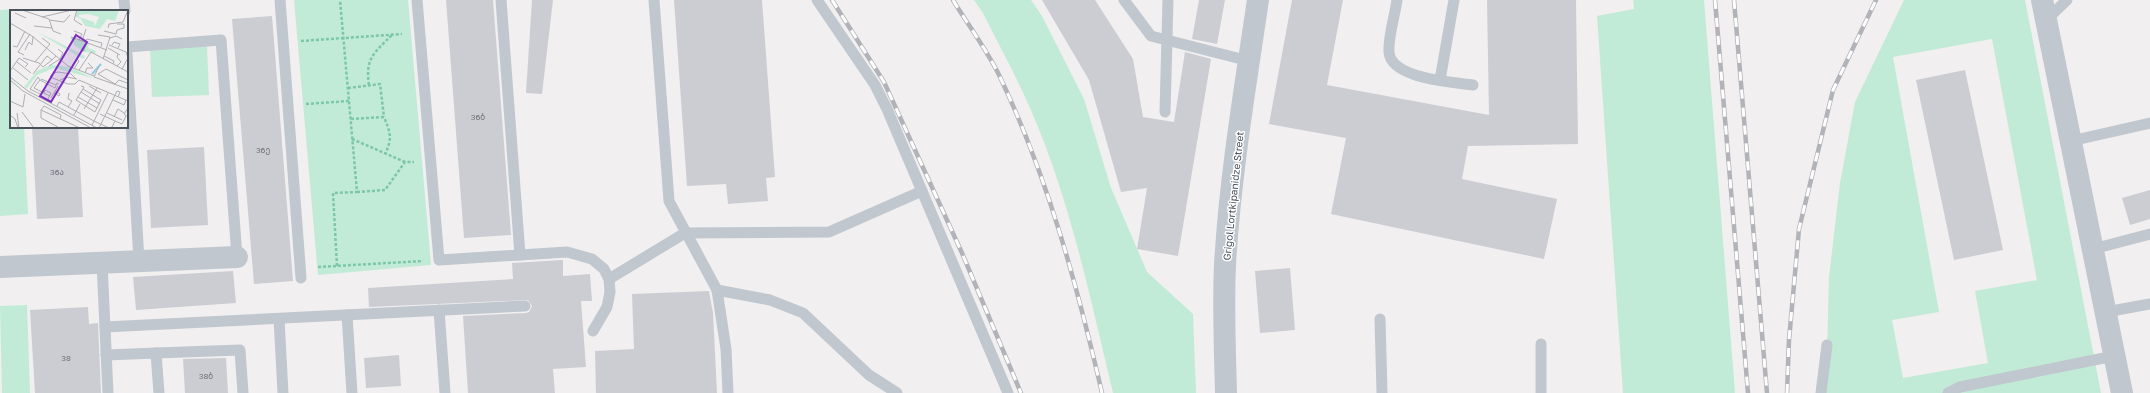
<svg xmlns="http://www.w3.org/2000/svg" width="2150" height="393" font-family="'Golos Text','Noto Sans Georgian',sans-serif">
	<rect width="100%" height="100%" fill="#f1efef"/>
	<g fill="#c1ebd6" fill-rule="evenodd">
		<polygon points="294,0 408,0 431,265 318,275"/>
		<path d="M974,0H1031L1042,16L1084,99L1111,188L1147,272L1193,314L1196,393H1113C1090,297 1070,199 1030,108C1016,76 999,45 983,13Z"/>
		<polygon points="1633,0 1704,0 1735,393 1623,393 1597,16 1634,9"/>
		<path d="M1904,0H2025L2101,393H1826L1829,277L1840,183L1855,102ZM1992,39L2037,280L1975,291L1988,363L1903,378L1892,320L1939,312L1893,57Z"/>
		<polygon points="18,9 11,11 11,127 24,127 28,214 0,216 0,10"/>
		<polygon points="207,46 209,95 152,97 150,49"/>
		<polygon points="27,305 30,393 2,393 0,306"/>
	</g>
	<g fill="#cccdd3">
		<polygon points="446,0 493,0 511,235 464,238"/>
		<polygon points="532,0 553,0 542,94 526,93"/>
		<polygon points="674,0 762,0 775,177 766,178 768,201 728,204 726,184 687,186"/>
		<polygon points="1042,0 1095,0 1133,59 1143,117 1174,122 1185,52 1211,59 1178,256 1137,249 1147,188 1121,192 1089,80"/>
		<polygon points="1199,0 1225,0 1217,44 1192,39"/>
		<polygon points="1292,0 1343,0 1327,85 1489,115 1487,0 1576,0 1578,144 1468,146 1462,179 1557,199 1544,259 1331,214 1346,138 1269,124"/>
		<polygon points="272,16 293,281 254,284 232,19"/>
		<polygon points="1965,70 2003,250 1954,260 1916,80"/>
		<polygon points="32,127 78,127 83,217 37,219"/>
		<polygon points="204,147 208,225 151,228 147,150"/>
		<polygon points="2150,190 2150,219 2130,225 2122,198"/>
		<polygon points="563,260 563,276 590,274 592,301 581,301 586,367 553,369 555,393 468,393 463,316 526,313 529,312 532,306 528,300 369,307 368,288 513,279 512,263"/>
		<polygon points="1290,268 1295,330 1260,333 1255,271"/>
		<polygon points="233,271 236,303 136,310 133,277"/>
		<polygon points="709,291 713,313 717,393 596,393 595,351 634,349 632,294"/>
		<polygon points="88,307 89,324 98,323 101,393 35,393 30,310"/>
		<polygon points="399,355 401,386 366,388 364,358"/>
		<polygon points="226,358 228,393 185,393 183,359"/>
	</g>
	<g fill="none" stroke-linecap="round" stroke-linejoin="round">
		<g stroke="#7cc6a9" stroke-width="2.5" stroke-dasharray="3 2" stroke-linecap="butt">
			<polyline points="301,41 402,34"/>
			<path d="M369,85C365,58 374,53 392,35"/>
			<polyline points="348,88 380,84 384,117"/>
			<polyline points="306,104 349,101"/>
			<path d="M351,119L384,117C390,132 393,138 385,154"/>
			<polyline points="352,139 405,162"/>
			<polyline points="357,192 385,190 405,162 414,162"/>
			<polyline points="337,266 333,193 357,192 340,0"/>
			<polyline points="318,267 423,261"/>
		</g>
		<g stroke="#c0c7cf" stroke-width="11">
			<polyline points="124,0 125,11"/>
			<polyline points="280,0 301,278"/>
			<polyline points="417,0 439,260 567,252 592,259 604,269 609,279 610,292 607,307 593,331"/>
			<polyline points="501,0 520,255"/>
			<polyline points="654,0 669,201 717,290 726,349 728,393"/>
			<polyline points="817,0 875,85 887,109 1008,393"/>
			<polyline points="1124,0 1151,36 1249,61"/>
			<path d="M1397,0C1395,15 1388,37 1389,52C1391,79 1453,82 1473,85"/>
			<polyline points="2046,20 2067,0"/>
			<polyline points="127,47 221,40 237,257"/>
			<polyline points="127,53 139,261"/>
			<polyline points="1440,80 1454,0"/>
			<polyline points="1165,112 1168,0"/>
			<polyline points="2071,141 2150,123"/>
			<polyline points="2093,249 2150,234"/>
			<polyline points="102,263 108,393"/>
			<polyline points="609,279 685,233 829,232 922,191"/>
			<polyline points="717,290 770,300 803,313 869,375 897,393"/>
			<polyline points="439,310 445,393"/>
			<polyline points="2106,312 2150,304"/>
			<polyline points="347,315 352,393"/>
			<polyline points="279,319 283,393"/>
			<polyline points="1380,319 1382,393"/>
			<polyline points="105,327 525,306"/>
			<polyline points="1541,344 1541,393"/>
			<polyline points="156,353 240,350 243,393"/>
			<polyline points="106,355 156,353 159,393"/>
			<polyline points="1821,393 1827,345"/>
			<polyline points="1948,393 1960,387 2114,356"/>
		</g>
		<g stroke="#c0c7cf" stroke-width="22">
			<polyline points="2042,0 2122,393"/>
			<polyline points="0,267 237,257"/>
		</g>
		<path stroke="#c0c7cf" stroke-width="22" d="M1226,393C1225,350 1223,308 1225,265C1230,177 1245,88 1258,0"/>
		<defs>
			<g id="rail">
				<polyline points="832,0 884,82 962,253 1021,393"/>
				<path d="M953,0C968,25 987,50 1000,77C1048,178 1077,285 1102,393"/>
				<polyline points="1715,0 1748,393"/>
				<polyline points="1734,0 1767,393"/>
				<polyline points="1787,393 1789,340 1799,229 1833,90 1876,0"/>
			</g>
		</defs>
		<use href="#rail" stroke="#b1b3b8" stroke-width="4.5"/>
		<use href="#rail" stroke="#fff" stroke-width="3" stroke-dasharray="9" stroke-linecap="butt"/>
	</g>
	<g text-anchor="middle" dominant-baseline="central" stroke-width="3" stroke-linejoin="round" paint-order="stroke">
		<g font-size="8" fill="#696f78">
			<text x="478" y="117">36ბ</text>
			<text x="263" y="150">36ე</text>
			<text x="57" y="172">36ა</text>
			<text x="66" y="358">38</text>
			<text x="206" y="376">38ბ</text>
		</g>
		<g font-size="10" fill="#48505a" stroke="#fff">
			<text transform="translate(1233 196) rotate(-84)">Grigol Lortkipanidze Street</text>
		</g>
	</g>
	<g transform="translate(10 10)">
		<rect width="118" height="118" fill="#f1efef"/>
		<path d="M67,0H109L105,11L97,9L90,19L75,16L71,9L65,6ZM78,4L89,7L85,16L84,12L69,7V5ZM27,22L48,32L75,46L73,49ZM60,27L79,34L78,38L86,41L85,43L74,42L64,35ZM41,55L59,57L83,68L44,58L27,65L17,78L14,77L27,61Z" fill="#c1ebd6" fill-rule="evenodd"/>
		<path fill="none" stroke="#92cae4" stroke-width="2" d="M82,64L91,54"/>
		<path fill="none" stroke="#adafb3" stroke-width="1" d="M12,0L39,9L43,21L51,24M67,0L64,10L72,15M5,3L16,8M32,7L62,0M39,10L54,12L60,5M0,13L22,26L58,56L84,66M24,16L42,18M98,18L99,14L113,12L118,0M64,21L72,24L69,30M94,21L106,24L107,20L114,18V14H107M88,25L100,27L93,49M61,27L97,40M100,28L106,26L112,29M72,31L76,19M74,32L77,29L92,33L91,37M99,35L116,42L118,48M102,35L104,32L110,34L108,38M3,36L7,37L15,21M98,38L110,45M48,39L53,43L50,49M15,40L19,32L22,35L23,26M71,40L74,41L76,32M81,42L118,62M14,45L8,42L20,24M94,46L104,51L103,54M13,48L29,53L33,57L42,50M7,52L21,63M25,52L40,34L32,28M39,56L50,49M89,56L84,67L118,79M107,56L111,52L107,47L108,44M3,58L18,70M64,59L69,51L66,48M112,59L118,48M69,60L81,42M0,61L9,48L18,54L15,57M75,63L77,58H83L78,53M23,64L37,46L42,50L46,46M0,67L18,81L87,118M31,69L46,75M66,69L61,64L48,62L43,63L40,67L58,74H65L69,70L118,91M0,70L13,81L81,118M30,70L28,67L20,79L30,84M50,70L57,67L67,69M117,73L109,70L105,74L88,64L96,59L118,70M71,76L74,77L73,79L71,82L66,90L85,102L91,90L73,79M79,76L91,83M71,82L90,94M34,83L35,80L41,83L37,91M44,83L49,86L50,84L45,81M40,86L24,78L26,75L30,70L45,78L47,73L49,74M68,87L87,98M41,88L48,76M103,90L114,95L116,90M0,91L13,97L15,84M47,96L49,92L84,111M58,97L62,91L58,89L59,83M118,98L114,104L118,107M74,99L87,78M31,100V108L48,117M12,102L24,118M7,103L9,118M97,103L112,110M90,104L105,111L102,117M0,105L5,109L8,118M64,105L70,94M104,107L108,99L114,103M50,109L51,105L34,96L31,100L70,118M84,111L99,118M105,111L112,114L116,106M82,115L98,83M89,118L107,81L110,82L108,87"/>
		<path fill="#7b2cbf" fill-opacity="0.15" stroke="#7b2cbf" stroke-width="2" d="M66,25L77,32L41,92L30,86Z"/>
		<rect width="118" height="118" fill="none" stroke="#48505a" stroke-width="2"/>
	</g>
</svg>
